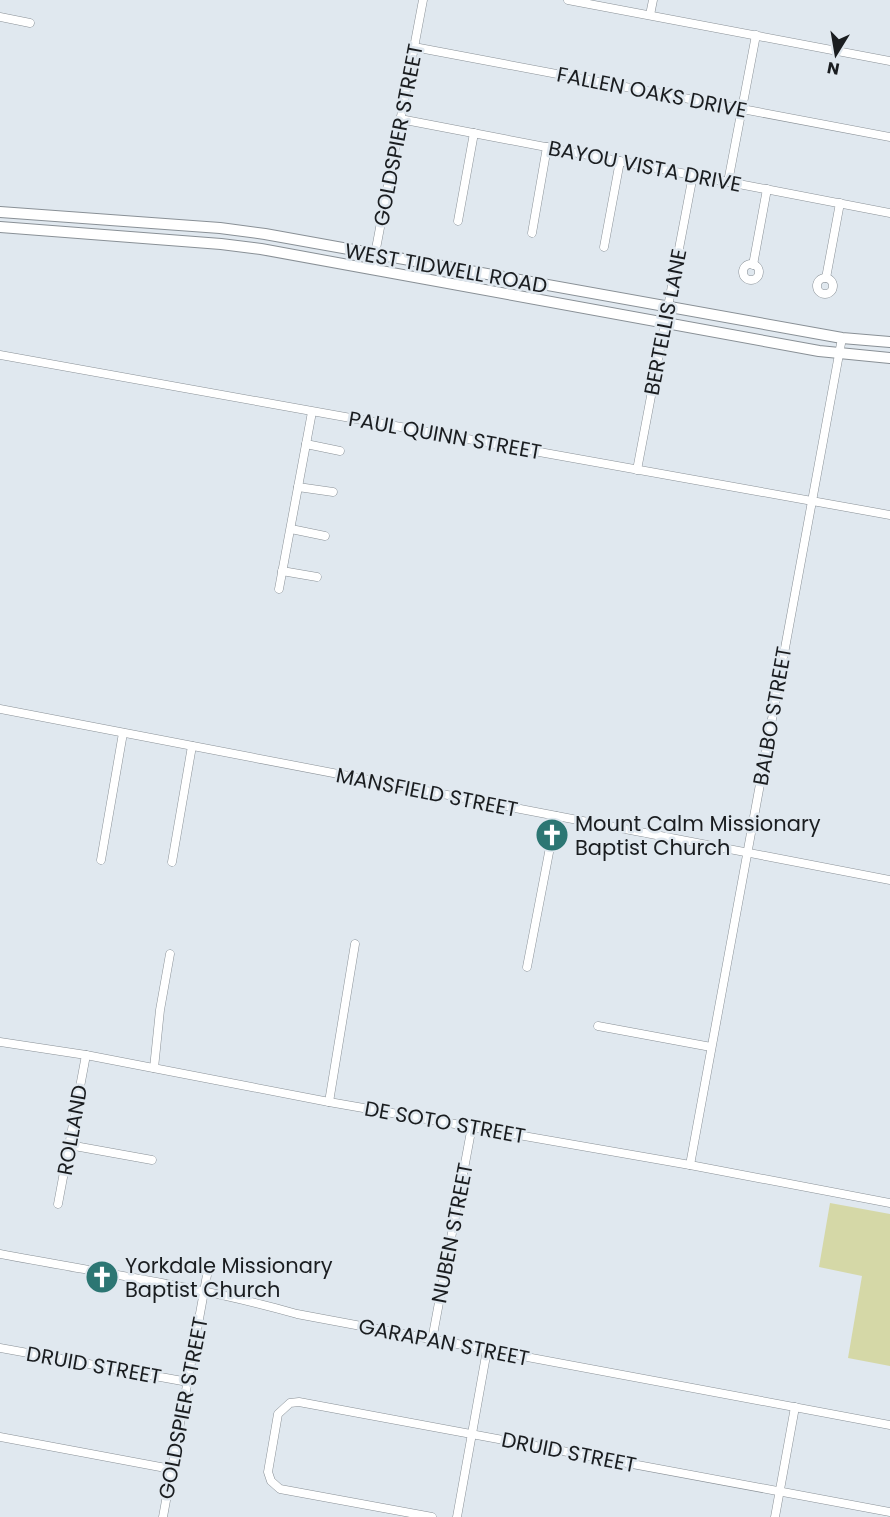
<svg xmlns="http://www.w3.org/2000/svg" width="890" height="1517" font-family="Poppins,sans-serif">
	<rect width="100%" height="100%" fill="#e0e8ef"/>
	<polygon fill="#d5d8a7" points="830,1203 890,1214 890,1366 848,1358 862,1276 819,1267"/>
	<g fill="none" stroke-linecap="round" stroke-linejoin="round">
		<defs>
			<g id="minor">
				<polyline points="568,0 890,61"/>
				<polyline points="650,15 653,0"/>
				<polyline points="0,17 30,23"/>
				<polyline points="414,47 890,137"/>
				<polyline points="400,119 890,213"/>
				<polyline points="728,182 756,35"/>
				<polyline points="458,221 474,133"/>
				<polyline points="532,233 547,147"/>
				<polyline points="604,247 620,161"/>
				<circle cx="751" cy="272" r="8"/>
				<polyline points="753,265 767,189"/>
				<polyline points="372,270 423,0"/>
				<polyline points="826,278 840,203"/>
				<circle cx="825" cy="286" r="8"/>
				<polyline points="0,355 890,515"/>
				<polyline points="306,444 340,451"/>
				<polyline points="637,470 693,175"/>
				<polyline points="298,487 333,492"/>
				<polyline points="291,529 325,536"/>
				<polyline points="282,571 317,577"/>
				<polyline points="279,589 312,412"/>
				<polyline points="0,709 890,880"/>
				<polyline points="101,860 123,733"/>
				<polyline points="172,862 192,746"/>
				<polyline points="527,967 556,816"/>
				<polyline points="598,1026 711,1047"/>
				<polyline points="0,1042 86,1055 329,1102 690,1165 890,1203"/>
				<polyline points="154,1068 160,1010 170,954"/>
				<polyline points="329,1102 355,944"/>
				<polyline points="69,1145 152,1160"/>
				<polyline points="690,1165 842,338"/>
				<polyline points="58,1204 86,1055"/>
				<path d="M0,1254C99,1273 200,1286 297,1314L890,1425"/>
				<polyline points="432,1340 472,1126"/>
				<polyline points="0,1348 188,1382"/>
				<polyline points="0,1437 171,1469"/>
				<polyline points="163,1517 209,1264"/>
				<polyline points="432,1517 280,1489 271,1481 268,1472 278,1414 290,1403 299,1402 890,1512"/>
				<polyline points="457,1517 487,1350"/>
				<polyline points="775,1517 795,1407"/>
			</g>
			<g id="major">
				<polyline points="0,212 220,228 265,234 842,338 890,342"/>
				<polyline points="0,227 221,244 261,249 819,351 890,358"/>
			</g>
		</defs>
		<use href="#minor" stroke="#899096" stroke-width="9"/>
		<use href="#major" stroke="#899096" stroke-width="12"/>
		<use href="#minor" stroke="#fff" stroke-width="8"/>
		<use href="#major" stroke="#fff" stroke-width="10"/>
	</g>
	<defs>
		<symbol id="church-disc" viewBox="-11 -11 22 22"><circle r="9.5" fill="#2c7673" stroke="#e0e8ef"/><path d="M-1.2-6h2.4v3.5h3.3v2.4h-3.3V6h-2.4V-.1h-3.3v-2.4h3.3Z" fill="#fff"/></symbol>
	</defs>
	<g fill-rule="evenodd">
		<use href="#church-disc" x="533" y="816" width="38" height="38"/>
		<use href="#church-disc" x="83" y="1258" width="38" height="38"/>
	</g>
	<g text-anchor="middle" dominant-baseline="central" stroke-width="5" stroke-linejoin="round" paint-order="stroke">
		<g font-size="21" fill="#1a1d20" stroke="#e0e8ef">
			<text transform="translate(652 92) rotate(11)">FALLEN OAKS DRIVE</text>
			<text transform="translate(398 135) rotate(-79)">GOLDSPIER STREET</text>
			<text transform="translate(645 166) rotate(11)">BAYOU VISTA DRIVE</text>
			<text transform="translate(446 268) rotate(10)">WEST TIDWELL ROAD</text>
			<text transform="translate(665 322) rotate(-79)">BERTELLIS LANE</text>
			<text transform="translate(445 435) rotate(10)">PAUL QUINN STREET</text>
			<text transform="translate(772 716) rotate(-80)">BALBO STREET</text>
			<text transform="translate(427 792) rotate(11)">MANSFIELD STREET</text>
			<text transform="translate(445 1122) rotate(10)">DE SOTO STREET</text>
			<text transform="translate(72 1130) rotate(-80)">ROLLAND</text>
			<text transform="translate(452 1233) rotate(-79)">NUBEN STREET</text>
			<text transform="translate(444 1342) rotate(11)">GARAPAN STREET</text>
			<text transform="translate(94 1365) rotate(10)">DRUID STREET</text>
			<text transform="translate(183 1408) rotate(-79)">GOLDSPIER STREET</text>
			<text transform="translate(569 1452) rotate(11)">DRUID STREET</text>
		</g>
		<g font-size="21" fill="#1a1d20" stroke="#e0e8ef" text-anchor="start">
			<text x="575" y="823">Mount Calm Missionary<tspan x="575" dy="24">Baptist Church</tspan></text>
			<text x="125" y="1265">Yorkdale Missionary<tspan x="125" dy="24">Baptist Church</tspan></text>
		</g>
	</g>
	<g transform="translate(836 54) rotate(191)" stroke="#e0e8ef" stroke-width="4.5" paint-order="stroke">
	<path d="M0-4.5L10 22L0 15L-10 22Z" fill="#1a1d20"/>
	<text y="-9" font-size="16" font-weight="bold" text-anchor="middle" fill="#1a1d20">N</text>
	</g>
</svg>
